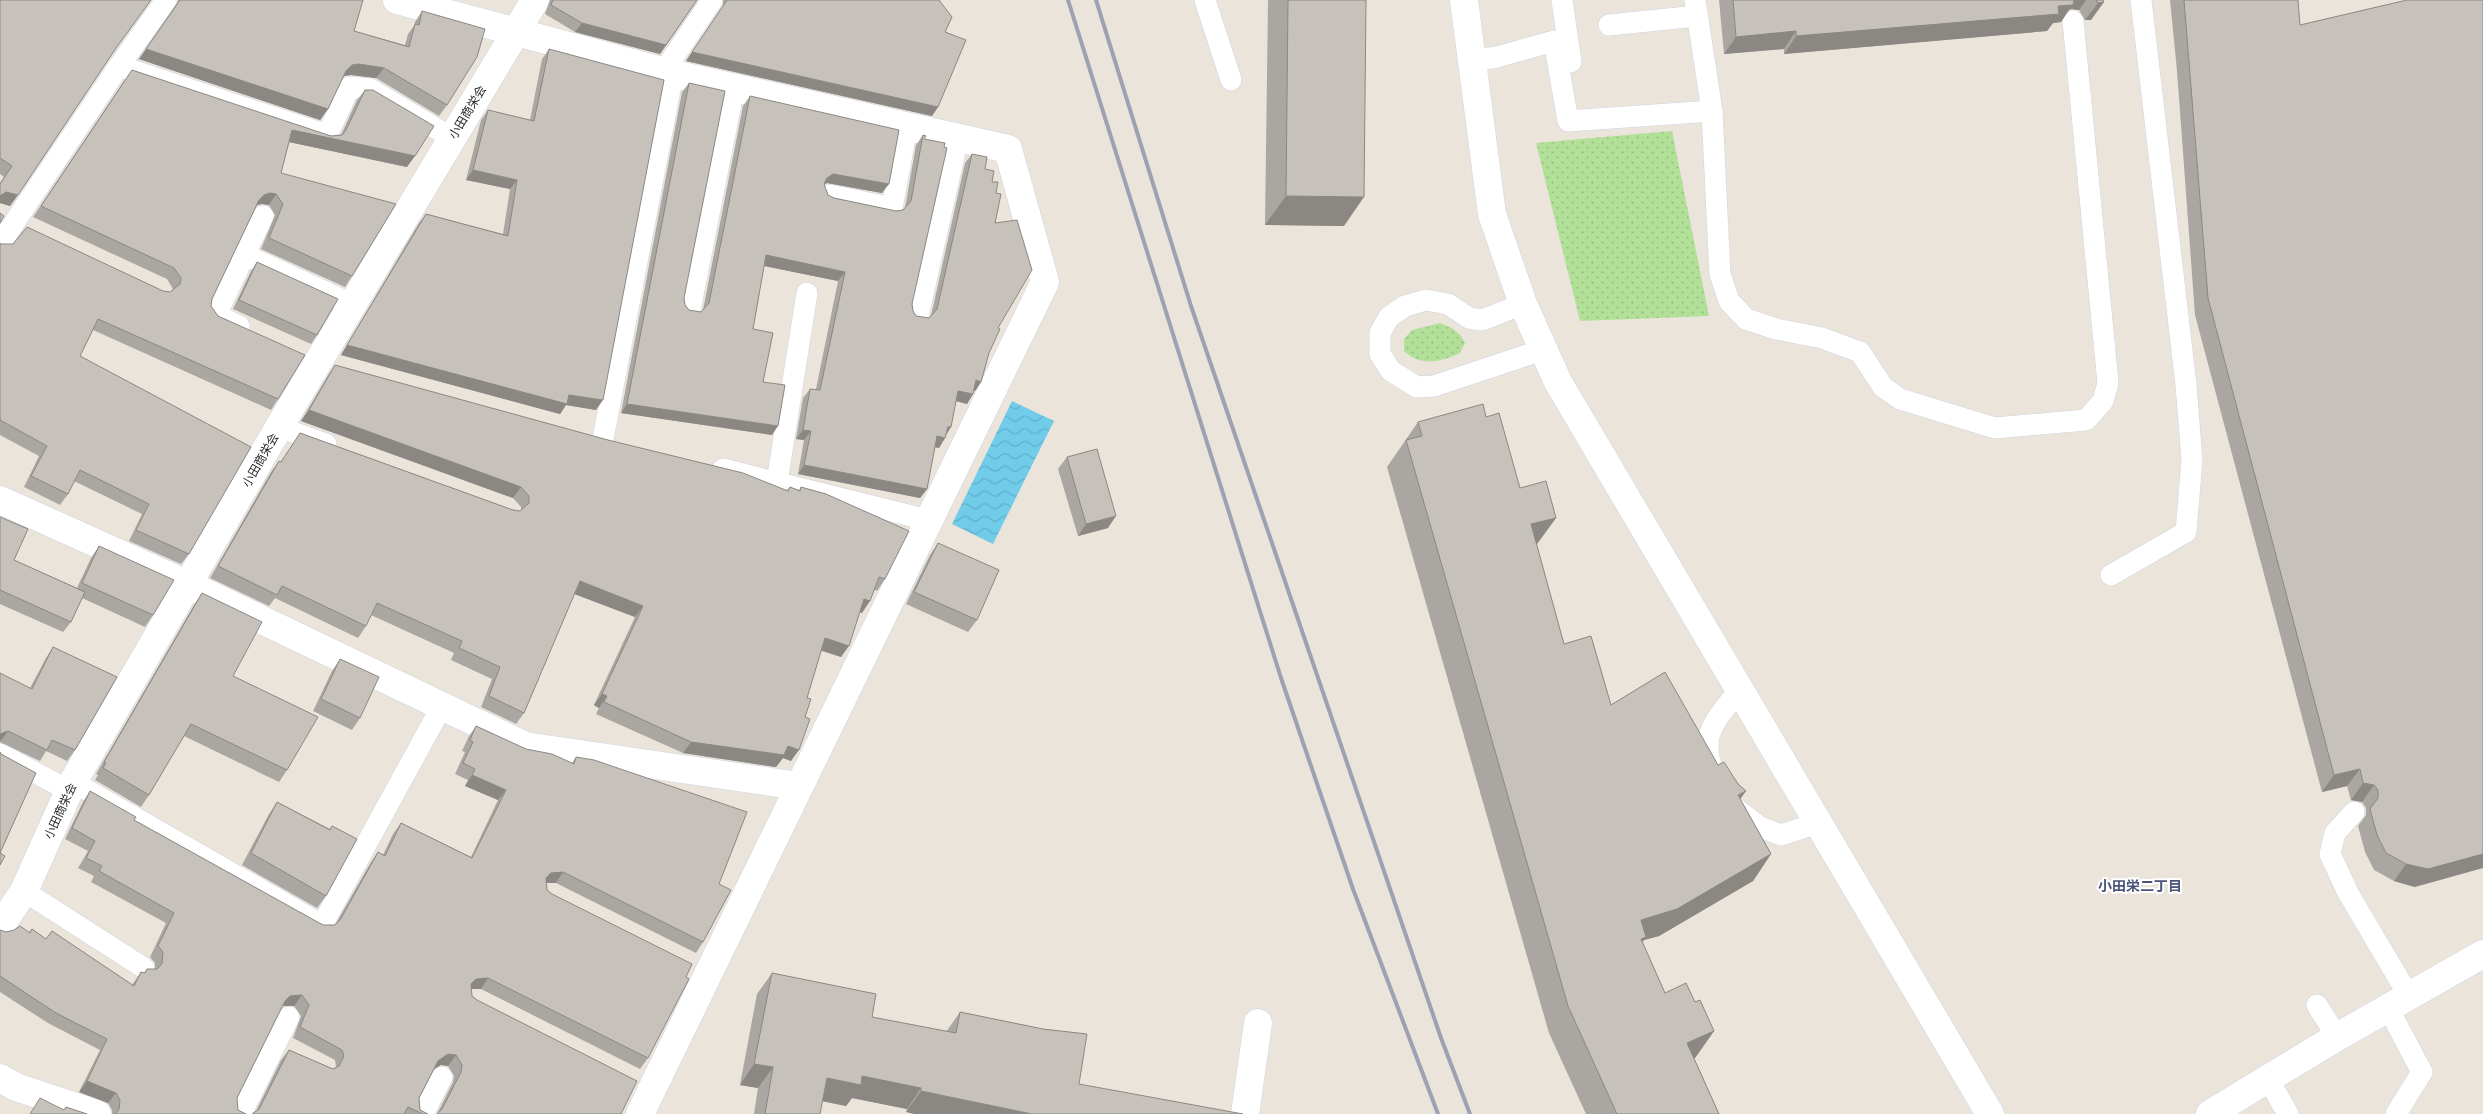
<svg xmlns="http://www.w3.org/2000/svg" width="2483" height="1114" font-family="Lato,'Noto Sans JP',sans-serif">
	<defs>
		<pattern id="grass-dots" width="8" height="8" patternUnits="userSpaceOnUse" patternTransform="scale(1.25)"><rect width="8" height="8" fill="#b2e099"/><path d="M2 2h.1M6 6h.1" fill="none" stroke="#99c084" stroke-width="1.8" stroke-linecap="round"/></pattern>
		<pattern id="water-waves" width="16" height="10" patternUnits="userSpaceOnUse" patternTransform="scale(1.25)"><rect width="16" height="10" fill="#71ccea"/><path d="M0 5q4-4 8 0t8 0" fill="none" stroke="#62afc9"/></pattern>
	</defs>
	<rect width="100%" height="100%" fill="#ebe4db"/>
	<g fill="url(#grass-dots)">
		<polygon points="1672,131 1709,316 1580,321 1536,143"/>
		<path d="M1440,323C1453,328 1459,331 1465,343L1460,353C1441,362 1420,367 1404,351V339L1412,330Z"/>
	</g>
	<polygon fill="url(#water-waves)" points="1012,401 1054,421 993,544 952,524"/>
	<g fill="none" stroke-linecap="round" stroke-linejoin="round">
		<defs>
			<g id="lane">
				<polyline points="1205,0 1231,80"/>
				<polyline points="1562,0 1571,62"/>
				<polyline points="1695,0 1712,111 1720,274 1729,301 1746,319 1776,329 1822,338 1860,352 1883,387 1900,399 1995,428 2086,420 2103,401 2108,383 2073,21"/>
				<polyline points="1609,25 1697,16"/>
				<polyline points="1471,61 1497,57 1554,41 1568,121 1712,111"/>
				<polyline points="119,66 327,135 350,87 370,89 452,138"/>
				<polyline points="664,71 712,0"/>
				<polyline points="830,195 892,208 907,127"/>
				<polyline points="0,244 119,66 166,0"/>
				<polyline points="245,255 354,305"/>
				<polyline points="1523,304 1482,320 1469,318 1448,304 1426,300 1405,306 1389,317 1380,333 1380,354 1391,371 1417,387 1434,386 1542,350"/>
				<polyline points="690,310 734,88"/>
				<polyline points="918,316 958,138"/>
				<polyline points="239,326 216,315 263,216"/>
				<polyline points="279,427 326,444"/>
				<polyline points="603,439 673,74"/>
				<polyline points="723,469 928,520"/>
				<polyline points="777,482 807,293"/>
				<polyline points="2111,575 2186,532 2192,460 2186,385 2141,0"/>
				<polyline points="0,754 68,790"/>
				<path d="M1715,777C1698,734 1714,723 1739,690"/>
				<polyline points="73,782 322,925 442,706"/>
				<polyline points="1730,804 1760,827 1781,835 1818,823"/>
				<polyline points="2354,812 2335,833 2330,854 2348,893 2409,996"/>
				<polyline points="24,891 144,968"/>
				<polyline points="2317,1005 2337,1037"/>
				<polyline points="2388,1008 2422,1072 2396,1114"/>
				<polyline points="2268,1079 2288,1114"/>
				<polyline points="241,1114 289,1017"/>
				<polyline points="423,1114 442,1077"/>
			</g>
			<g id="street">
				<polyline points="397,0 673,74 1008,149 1045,282 640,1114"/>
				<polyline points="1464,0 1492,214 1523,304 1558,382 1990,1114"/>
				<polyline points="0,500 189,585 525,746 799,786"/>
				<polyline points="0,927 24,891 73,782 279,427 535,0"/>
				<polyline points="0,1078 16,1087 97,1114"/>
				<polyline points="1245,1114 1258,1023"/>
				<polyline points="2210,1114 2337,1037 2483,954"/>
			</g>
		</defs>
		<use href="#lane" stroke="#d0d4e1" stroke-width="22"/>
		<use href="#street" stroke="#d0d4e1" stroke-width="29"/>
		<use href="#lane" stroke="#fff" stroke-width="21"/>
		<use href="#street" stroke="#fff" stroke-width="28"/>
		<g stroke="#9ea1b3" stroke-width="4">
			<polyline points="1068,0 1281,678 1353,889 1438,1114"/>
			<polyline points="1096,0 1191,306 1441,1038 1470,1114"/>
		</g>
	</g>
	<g fill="#aaa6a1">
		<polygon points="0,0 114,51 10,206 0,203 0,183 4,177 0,174"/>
		<polygon points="178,0 363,0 354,31 405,45 408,34 414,26 415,22 422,11 447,105 439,116 376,78 351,75 344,76 343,77 328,109 320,120 139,59 178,2"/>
		<polygon points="550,0 697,0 660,54 575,32 545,14"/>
		<polygon points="723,0 939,0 945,32 938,107 932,116 686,61 723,7"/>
		<polygon points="1268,0 1366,0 1344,226 1265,225"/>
		<polygon points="1719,0 2103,0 2091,20 2085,20 2079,10 2071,9 2069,10 2061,22 2053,23 2047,31 1784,54 1784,49 1724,54"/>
		<polygon points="2170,0 2298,0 2300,25 2415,887 2394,881 2374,870 2365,852 2358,826 2366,815 2366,808 2362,802 2351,800 2347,786 2322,792 2195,315 2177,71"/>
		<polygon points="549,49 596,410 566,405 560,414 341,355 419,223 426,214 503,234 510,189 466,180 481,120 488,110 530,120 542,59"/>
		<polygon points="124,81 331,136 341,135 357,100 365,90 407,167 289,142 281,173 352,276 345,287 261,249 275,215 269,205 262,204 257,205 212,299 211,306 278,399 271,410 93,330 80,356 189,554 181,564 129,541 142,514 74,481 68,494 60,505 24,487 39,456 0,435 0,243 1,244 163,291 170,292 173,289 167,279 33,217"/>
		<polygon points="689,83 684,298 685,305 689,310 701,312 703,310 743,106 750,96 882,193 827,183 824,184 828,195 834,198 896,211 903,210 905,208 916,145 923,135 924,139 912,304 913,311 916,316 929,318 931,316 965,163 972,154 985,169 992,182 996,193 995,223 998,328 989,353 981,382 975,391 974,391 967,404 956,401 945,438 939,448 935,447 927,489 920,498 798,474 804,440 796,439 803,398 810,389 816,389 838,281 764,266 753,329 772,435 621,413 682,92"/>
		<polygon points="257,262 317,335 311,344 233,309 251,271"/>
		<polygon points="335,365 787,490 790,487 799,490 801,487 885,579 877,591 874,589 862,613 860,612 841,657 821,650 807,698 805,717 791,761 783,758 776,767 683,753 596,714 599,708 594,705 635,617 574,594 524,713 516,724 481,707 492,679 451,660 454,653 371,615 366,626 358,638 275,598 269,606 210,578 271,472 279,461 281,462 300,433 513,510 520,511 521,510 521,507 513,498 301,421 327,377"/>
		<polygon points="1486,417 1520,488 1556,518 1536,545 1564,644 1611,705 1718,765 1746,791 1740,799 1771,854 1753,881 1659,936 1644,940 1642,942 1665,993 1695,1002 1714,1031 1695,1058 1694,1058 1719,1114 1586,1114 1549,1033 1387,467 1418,422"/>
		<polygon points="1067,457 1108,528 1078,536 1058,469"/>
		<polygon points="0,517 14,560 77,588 91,558 99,546 153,615 145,627 82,598 71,622 63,632 0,604"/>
		<polygon points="938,543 977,620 968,632 906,604 930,555"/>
		<polygon points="202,593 233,676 287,770 279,782 184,736 149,795 141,807 95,780 98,775 96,774 194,605"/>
		<polygon points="53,647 75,750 67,761 46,751 40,761 0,742 30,688 46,658"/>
		<polygon points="340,659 360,718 352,730 313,711 332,671"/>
		<polygon points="476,726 526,749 572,763 576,757 719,884 703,942 696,953 556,883 546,883 547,890 648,1058 640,1069 481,989 471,989 472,996 477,1000 621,1114 437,1114 453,1082 454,1076 448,1066 441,1065 434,1069 419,1098 420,1110 428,1114 252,1114 256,1111 281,1060 289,1050 333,1069 336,1067 335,1060 293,1038 301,1016 294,1006 282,1006 237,1098 238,1110 246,1114 112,1114 112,1110 108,1103 79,1092 100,1050 48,1023 0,992 0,930 6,932 29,932 32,929 46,939 52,931 132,985 141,972 144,973 147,969 155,969 155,963 150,957 166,923 91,882 94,876 78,868 88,851 65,839 83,802 90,791 134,820 323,925 335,925 371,862 378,852 383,855 393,834 401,823 471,857 498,800 465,786 468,780 455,774 465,752 462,751 469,736"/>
		<polygon points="277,802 330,829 332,826 326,896 317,908 242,865 269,814"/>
		<polygon points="772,973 872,1017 946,1032 960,1012 1043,1029 906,1112 907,1109 852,1098 846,1106 822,1101 820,1114 754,1114 758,1088 740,1085 757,994"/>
	</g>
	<g fill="#8b8783">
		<polygon points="2073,0 2086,0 2079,10 2071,9 2069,10 2061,22 2053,23 2047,31 1784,54 1796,36 2058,6"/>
		<polygon points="2104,2 2091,20 2085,20 2098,3"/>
		<polygon points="582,23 666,45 660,54 575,32"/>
		<polygon points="1796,31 1784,49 1724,54 1736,37"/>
		<polygon points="146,49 328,109 320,120 139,59"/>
		<polygon points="692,52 938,107 932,116 686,61"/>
		<polygon points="359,64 384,68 376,78 351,75 344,76 339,82 346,71 352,65"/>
		<polygon points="292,130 415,156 407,167 284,141"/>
		<polygon points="473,170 517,180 510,189 466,180"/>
		<polygon points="833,174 889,184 882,193 827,183 820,187 827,178"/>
		<polygon points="6,192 18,195 10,206 0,203 0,196"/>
		<polygon points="270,193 276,194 269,205 262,204 256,205 259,200 264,195"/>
		<polygon points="1286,196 1364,197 1344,226 1265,225"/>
		<polygon points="766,255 845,272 838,281 760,265"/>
		<polygon points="347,345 569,395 603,400 596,410 566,405 560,414 341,355"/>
		<polygon points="976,380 981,382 975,391 970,390"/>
		<polygon points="958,391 973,394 967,404 952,400"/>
		<polygon points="627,404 778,426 772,435 621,413"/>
		<polygon points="309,410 521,487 513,498 301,421"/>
		<polygon points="948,427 951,427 945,437"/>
		<polygon points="803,430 811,431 804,440 796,439"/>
		<polygon points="937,436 945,438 939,448 930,446"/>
		<polygon points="804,465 927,489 920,498 798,474"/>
		<polygon points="1116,516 1108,528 1078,536 1086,524"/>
		<polygon points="1556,518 1537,544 1512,551 1531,524"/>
		<polygon points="580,581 643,606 635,617 572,593"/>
		<polygon points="864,599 870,601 862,613 856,611"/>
		<polygon points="825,638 849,646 841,657 816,649"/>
		<polygon points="602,694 607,696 599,708 594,705"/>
		<polygon points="8,731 0,742 0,734"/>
		<polygon points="691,742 788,746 799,750 791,761 783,758 776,767 683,753"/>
		<polygon points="2360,769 2347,786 2322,792 2334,775"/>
		<polygon points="472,775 506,790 498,800 465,786"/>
		<polygon points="2363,783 2374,785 2362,802 2351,800"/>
		<polygon points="1746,791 1727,817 1738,795"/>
		<polygon points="1771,854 1753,881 1659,936 1644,940 1627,964 1641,920"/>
		<polygon points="2483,854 2483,868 2415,887 2394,881 2406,864"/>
		<polygon points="563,872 556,883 544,883 546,878 551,873"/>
		<polygon points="488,978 481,989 469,989 471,984 476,979"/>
		<polygon points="302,995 294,1006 283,1006 285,1001 290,996"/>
		<polygon points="1714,1031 1695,1058 1668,1070 1687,1043"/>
		<polygon points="448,1054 456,1055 448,1066 441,1065 431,1071 438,1061"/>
		<polygon points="754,1064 773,1067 758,1088 740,1085"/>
		<polygon points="862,1076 921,1088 907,1109 852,1098 846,1106 812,1099 827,1078"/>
		<polygon points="87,1081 116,1093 108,1103 79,1092"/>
		<polygon points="921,1091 1032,1114 914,1114 906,1112"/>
	</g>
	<g fill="#c6c1bb" stroke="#8b8783">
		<polygon points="0,0 151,0 116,48 18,195 6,192 0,196 0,184 12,166 0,158"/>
		<polygon points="180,0 363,0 354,31 409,47 415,24 419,25 422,11 485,29 477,57 447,105 384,68 359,64 352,65 346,71 328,109 146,49"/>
		<polygon points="553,0 697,0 666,45 582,23 551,5"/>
		<polygon points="727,0 939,0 952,17 945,32 966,40 938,107 692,52"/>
		<polygon points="1288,0 1366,0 1364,197 1286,196"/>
		<polygon points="1733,0 2074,0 2073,5 2058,6 2059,14 1796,36 1796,31 1736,37"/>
		<polygon points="2096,0 2103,0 2104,2 2098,3"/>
		<polygon points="2184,0 2298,0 2300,25 2407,0 2483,0 2483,854 2428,869 2406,864 2386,853 2377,835 2370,809 2378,798 2378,790 2374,785 2363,783 2360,769 2334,775 2208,298"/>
		<polygon points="549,49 664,80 603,400 569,395 567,404 347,345 426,214 508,236 517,180 473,170 488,110 534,121"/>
		<polygon points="132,70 331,136 342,135 346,130 365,90 373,90 434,126 415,156 292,130 281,173 396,204 352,276 269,238 283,204 276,194 270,193 264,195 259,200 212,299 211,306 218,316 305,355 278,399 98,319 80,356 251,447 189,554 136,530 149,504 80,470 68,494 31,476 47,446 0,420 0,243 1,244 13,244 27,227 163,291 170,292 180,284 181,278 174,268 41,206"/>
		<polygon points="689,83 725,91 684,298 685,305 689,310 701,312 709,303 750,96 899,130 889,184 833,174 827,178 824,184 828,195 834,198 896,211 903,210 911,201 923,135 926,136 924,139 945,143 944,147 947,148 912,304 913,311 916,316 929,318 937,309 972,154 987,157 985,169 994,171 992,182 998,182 996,193 1001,194 995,223 1017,220 1032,270 998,328 1000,329 989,353 981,382 976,380 973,394 958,391 951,427 948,427 945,438 937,436 927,489 804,465 811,431 803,430 810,389 820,390 845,272 766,255 753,329 773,333 763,382 785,385 778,426 627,404"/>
		<polygon points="0,213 4,216 0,223"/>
		<polygon points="257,262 338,299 317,335 239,300"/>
		<polygon points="335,365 608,440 743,473 788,491 790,487 800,491 801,487 826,494 909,531 885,579 879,577 870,601 864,599 849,646 825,638 807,698 811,699 805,717 810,719 799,750 788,746 784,755 691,742 604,702 607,696 602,694 643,606 580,581 524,713 489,696 500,667 459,648 462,641 377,603 366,626 282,586 277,595 218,566 279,461 281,462 300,433 513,510 520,511 529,503 529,496 521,487 309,410"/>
		<polygon points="1483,404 1486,417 1499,413 1520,488 1546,481 1556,518 1531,524 1564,644 1591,636 1611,705 1665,672 1718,765 1724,762 1738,784 1746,791 1738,795 1771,854 1677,909 1641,920 1646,937 1641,939 1665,993 1686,983 1695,1002 1700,1000 1714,1031 1687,1043 1719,1114 1617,1114 1568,1006 1406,440 1422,436 1418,422"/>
		<polygon points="1097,449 1116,516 1086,524 1067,457"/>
		<polygon points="0,517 28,529 14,560 85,592 71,622 0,590"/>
		<polygon points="938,543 999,570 977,620 914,592"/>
		<polygon points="99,546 174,580 153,615 82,583"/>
		<polygon points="202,593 262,622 233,676 318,717 287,770 191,724 149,795 103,768 106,763 104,762"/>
		<polygon points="53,647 117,677 75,750 52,740 47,750 8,731 0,734 0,673 32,689"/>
		<polygon points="340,659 379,677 360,718 321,699"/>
		<polygon points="476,726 526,749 552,754 574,764 576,757 594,760 747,812 719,884 731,890 703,942 563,872 551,873 546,878 547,890 552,894 692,964 686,977 689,979 648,1058 488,978 476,979 471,984 472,996 477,1000 637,1081 621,1114 437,1114 442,1109 461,1072 462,1065 456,1055 448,1054 438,1061 419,1098 420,1110 428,1114 423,1114 408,1107 404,1114 252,1114 259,1109 289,1050 333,1069 339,1066 344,1056 342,1050 300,1027 309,1005 302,995 290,996 285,1001 237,1098 238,1110 246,1114 116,1114 119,1109 120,1100 116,1093 87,1081 107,1039 56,1013 0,976 0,930 6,932 14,930 20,926 30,933 32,929 46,939 52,931 134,986 141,972 145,973 147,969 157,969 162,964 163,952 158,946 174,913 99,871 102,866 86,858 95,841 72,828 90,791 136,817 134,820 323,925 335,925 340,920 378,852 385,856 401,823 472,858 506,790 472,775 475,769 463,763 473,742 470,740"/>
		<polygon points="0,752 1,754 36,773 0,853"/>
		<polygon points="277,802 330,830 332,826 357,839 326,896 251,853"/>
		<polygon points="0,853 5,856 0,865"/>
		<polygon points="772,973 876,994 872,1017 956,1033 960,1012 1043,1029 1087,1034 1079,1084 1243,1114 1032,1114 921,1091 921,1088 862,1076 861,1085 827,1078 820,1114 765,1114 773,1067 754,1064"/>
		<polygon points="40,1098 64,1110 66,1107 87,1114 30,1114"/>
	</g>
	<g text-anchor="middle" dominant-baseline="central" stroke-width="4" stroke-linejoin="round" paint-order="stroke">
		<g font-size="12" fill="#292929" stroke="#fff">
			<text transform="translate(467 112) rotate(-59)">小田商栄会</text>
			<text transform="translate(260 460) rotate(-60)">小田商栄会</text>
			<text transform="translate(60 811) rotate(-65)">小田商栄会</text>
		</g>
		<g font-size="14" font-weight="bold" fill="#4b5478" stroke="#fff">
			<text x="2140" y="885">小田栄二丁目</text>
		</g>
	</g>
</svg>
